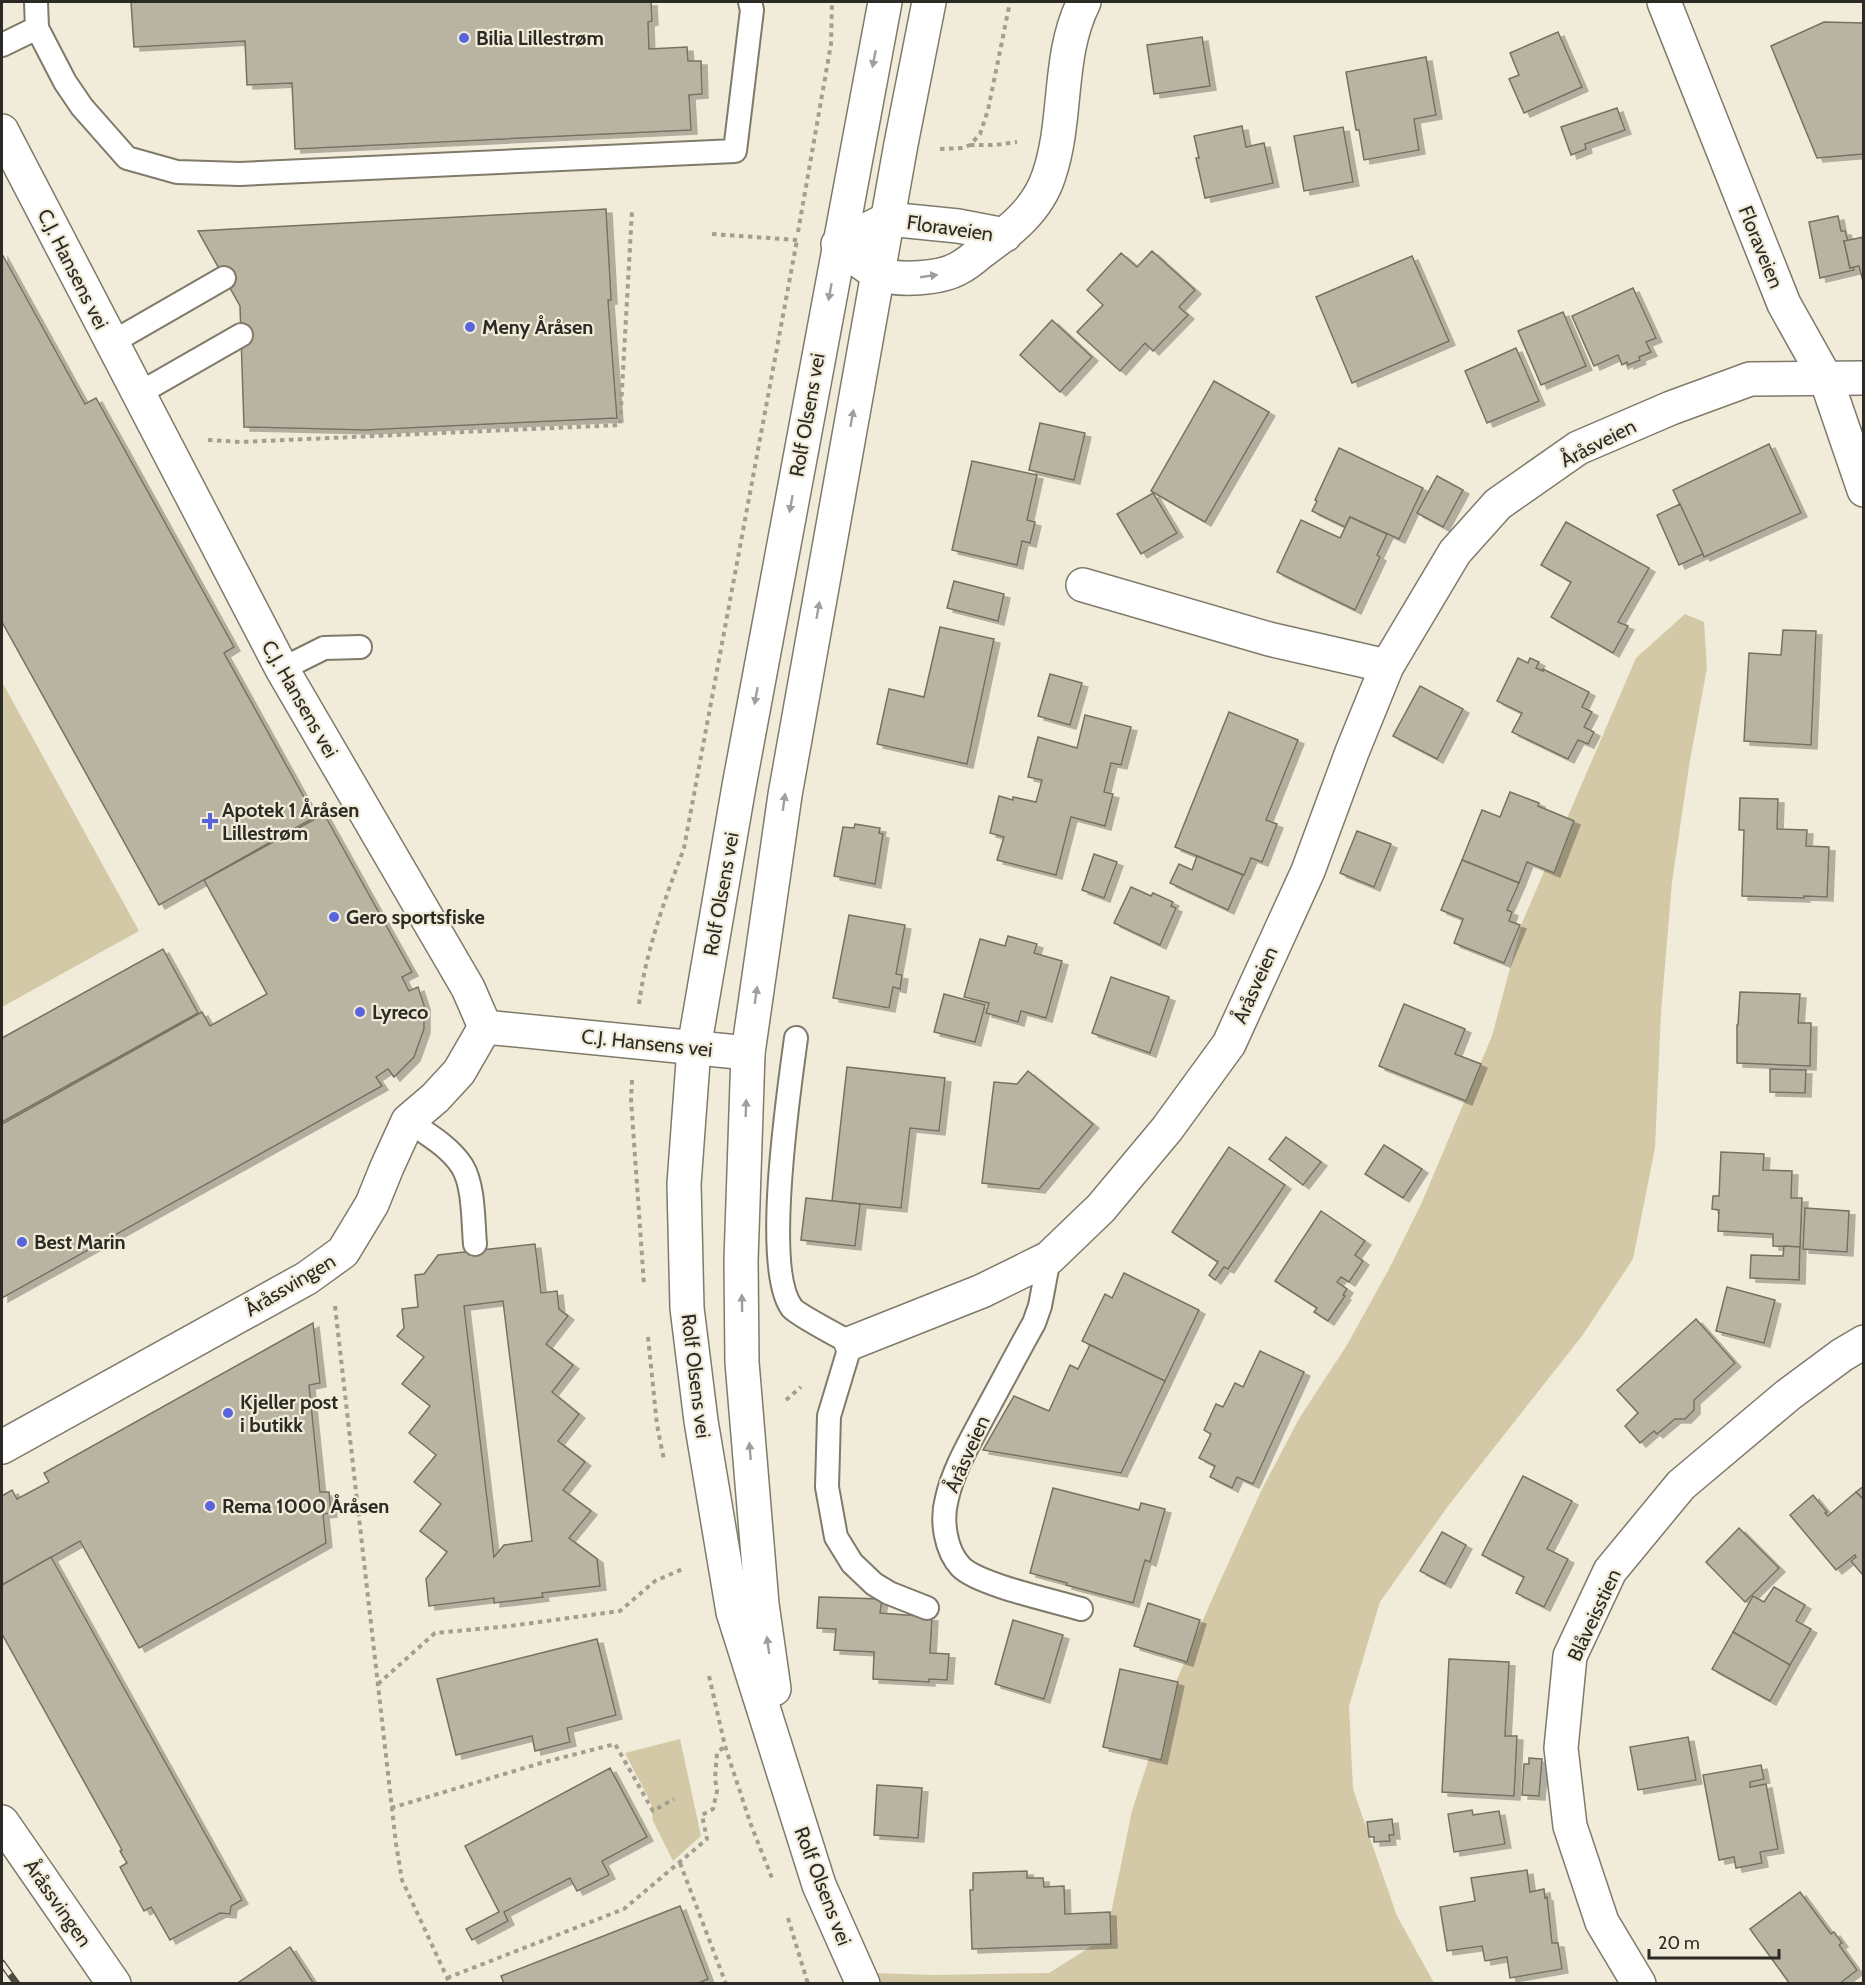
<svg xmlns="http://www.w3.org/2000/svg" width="1865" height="1985" font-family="Cabin,sans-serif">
	<defs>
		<filter id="shadow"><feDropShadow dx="6" dy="4" stdDeviation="0" flood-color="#0004"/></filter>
	</defs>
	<rect width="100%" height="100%" fill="#f1ecd9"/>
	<g fill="#d3c9a6">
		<polygon points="1685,614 1704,622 1707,668 1689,766 1672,882 1661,1013 1655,1148 1633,1259 1582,1336 1448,1506 1380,1602 1349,1706 1353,1789 1397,1916 1434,1983 880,1984 873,1973 933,1975 1049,1973 1106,1937 1132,1811 1167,1702 1217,1588 1262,1489 1300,1417 1347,1345 1389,1269 1422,1202 1492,1036 1522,923 1636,658"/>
		<polygon points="2,682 139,931 2,1007"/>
		<polygon points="680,1739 701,1836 673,1861 653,1821 651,1803 625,1753"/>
	</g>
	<g fill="#b9b4a2" stroke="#767161" stroke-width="1.5" fill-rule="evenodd" filter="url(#shadow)">
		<polygon points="131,2 651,2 652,21 648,22 649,49 687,47 688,61 701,61 702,94 689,95 691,130 295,149 292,83 247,85 245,41 134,47"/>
		<polygon points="1824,22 1864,23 1864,154 1817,158 1771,46"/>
		<polygon points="1558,32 1582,87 1524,113 1509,79 1519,75 1510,53"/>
		<polygon points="1202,37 1210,86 1154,94 1147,45"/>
		<polygon points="1426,57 1436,115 1414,119 1419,150 1364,160 1359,130 1356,130 1346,72"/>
		<polygon points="1617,108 1625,130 1585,144 1586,149 1571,155 1561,127"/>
		<polygon points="1242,126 1246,147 1264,143 1273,183 1205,198 1196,158 1199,158 1194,136"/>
		<polygon points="1343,127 1353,182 1304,191 1294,136"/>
		<polygon points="606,209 611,297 611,300 608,300 617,418 366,430 244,427 240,306 198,231"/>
		<polygon points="1838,216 1841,231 1845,231 1848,241 1844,241 1850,268 1853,267 1854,270 1820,278 1809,222"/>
		<polygon points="1864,237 1864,285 1859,266 1850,268 1844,241"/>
		<polygon points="1152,251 1195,290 1179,307 1188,315 1153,351 1145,343 1120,371 1077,332 1103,305 1087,290 1121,253 1137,267"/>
		<polygon points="2,254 85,404 96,398 234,647 224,653 315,817 159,905 2,622"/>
		<polygon points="1412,256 1449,341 1352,383 1316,297"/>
		<polygon points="1633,288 1656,338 1646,342 1651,352 1639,357 1640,360 1628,365 1627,362 1622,365 1618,355 1594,366 1572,316"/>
		<polygon points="1563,312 1586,366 1541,385 1518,331"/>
		<polygon points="1052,320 1092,357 1060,392 1020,355"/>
		<polygon points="1516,348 1539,401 1487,423 1465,371"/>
		<polygon points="1214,381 1269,412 1205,522 1151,491"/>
		<polygon points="1040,423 1085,433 1074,480 1029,470"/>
		<polygon points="1769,444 1801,513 1704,557 1673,490"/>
		<polygon points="1339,448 1423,488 1399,539 1350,517 1345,527 1312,511 1317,501 1315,500"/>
		<polygon points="972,461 1037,475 1027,520 1035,522 1030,543 1022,541 1017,565 952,550"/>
		<polygon points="1437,476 1463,490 1443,527 1417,513"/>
		<polygon points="1153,493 1177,533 1141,554 1117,514"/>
		<polygon points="1680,504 1703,554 1679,565 1657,515"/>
		<polygon points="1350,517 1387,534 1377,555 1380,557 1355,610 1277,572 1301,520 1340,538"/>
		<polygon points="1566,522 1649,568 1618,622 1628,626 1613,653 1551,617 1571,582 1541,565"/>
		<polygon points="954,581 1004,594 998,621 947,608"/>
		<polygon points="940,627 994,639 967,764 877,744 889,689 924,697"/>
		<polygon points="1783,630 1816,631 1811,745 1744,741 1749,653 1781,655"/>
		<polygon points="1518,658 1528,663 1530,658 1539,662 1536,668 1543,671 1543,669 1589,692 1582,707 1592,712 1584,727 1594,732 1588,744 1578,740 1568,759 1512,732 1522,713 1497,701"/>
		<polygon points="1050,674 1082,683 1070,725 1038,716"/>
		<polygon points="1420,686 1463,709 1437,759 1393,736"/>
		<polygon points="1229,712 1298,740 1266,820 1277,824 1262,862 1251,858 1244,875 1175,847"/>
		<polygon points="1085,715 1131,727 1121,765 1111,763 1104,792 1113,794 1105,826 1071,817 1056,875 997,860 1004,837 990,833 999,796 1013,800 1013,797 1036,802 1042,780 1028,777 1038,737 1077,748"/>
		<polygon points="1510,792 1539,803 1538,806 1574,821 1554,873 1527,862 1519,883 1462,860 1482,810 1500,817"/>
		<polygon points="1740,798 1778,799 1777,829 1807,830 1806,846 1829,847 1827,897 1804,896 1804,898 1742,896 1744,830 1739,830"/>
		<polygon points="324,814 412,972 402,977 409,991 418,987 424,1005 424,1029 414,1057 394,1077 388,1069 376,1077 382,1086 2,1298 2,1124 202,1012 210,1026 267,994 204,880"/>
		<polygon points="855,824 880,828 879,833 883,834 875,884 834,876 843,827 854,828"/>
		<polygon points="1357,831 1391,844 1374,887 1340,873"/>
		<polygon points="1094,854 1117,862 1104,898 1082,890"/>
		<polygon points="1197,856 1243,875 1228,910 1170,883 1179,864 1192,870"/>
		<polygon points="1462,860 1519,883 1507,910 1512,912 1509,921 1520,925 1504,963 1454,943 1463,919 1441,910"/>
		<polygon points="1131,887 1151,896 1153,893 1173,902 1171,906 1176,908 1160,945 1114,923"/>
		<polygon points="849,915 905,925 896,974 902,975 900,989 893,987 889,1008 833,998"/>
		<polygon points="1008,936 1037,944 1034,953 1062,961 1046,1018 1021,1011 1018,1022 986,1013 989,1003 964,997 980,939 1005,946"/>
		<polygon points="163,949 198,1013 2,1122 2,1038"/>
		<polygon points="1111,977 1169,997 1150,1053 1092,1033"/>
		<polygon points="1740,992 1800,994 1798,1023 1811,1023 1810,1066 1737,1063 1737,1025 1738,1025"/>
		<polygon points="944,994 985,1005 975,1042 934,1032"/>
		<polygon points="1404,1004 1465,1029 1455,1054 1481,1064 1466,1101 1379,1066"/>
		<polygon points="847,1067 945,1078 939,1131 910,1128 901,1208 832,1201"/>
		<polygon points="1770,1069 1806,1070 1805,1093 1770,1092"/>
		<polygon points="1028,1071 1093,1124 1039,1189 982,1183 994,1082 1017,1084"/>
		<polygon points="1286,1137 1321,1162 1303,1185 1269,1159"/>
		<polygon points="1384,1145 1422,1169 1403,1198 1365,1174"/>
		<polygon points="1229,1147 1285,1185 1228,1269 1224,1267 1215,1280 1209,1275 1218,1262 1172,1232"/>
		<polygon points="1721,1152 1764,1154 1763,1170 1792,1171 1791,1198 1802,1198 1800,1247 1773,1246 1773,1234 1718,1231 1719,1210 1712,1209 1713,1196 1719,1196"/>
		<polygon points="806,1198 860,1204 855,1246 801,1240"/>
		<polygon points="1805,1208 1849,1211 1847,1252 1803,1249"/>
		<polygon points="1321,1211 1365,1241 1355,1255 1363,1261 1349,1282 1341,1277 1337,1282 1347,1289 1343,1295 1345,1296 1328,1321 1314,1312 1317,1308 1275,1281"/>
		<path d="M535,1244L541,1293L557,1291L559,1309L568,1316L546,1344L573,1365L552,1392L579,1414L558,1441L585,1462L563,1490L591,1511L569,1538L597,1559L600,1586L542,1593L543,1597L494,1603V1598L429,1606L426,1579L447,1552L420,1531L441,1504L414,1482L436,1455L409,1433L430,1406L402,1384L424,1357L397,1336L404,1328L402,1309L418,1307L415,1275L424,1274L438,1255ZM503,1301L532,1541L504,1545L494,1557L464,1306Z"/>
		<polygon points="1784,1246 1800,1247 1799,1280 1750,1278 1751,1255 1783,1256"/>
		<polygon points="1124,1273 1199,1310 1165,1381 1082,1341 1105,1294 1112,1298"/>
		<polygon points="1727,1287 1775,1300 1764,1343 1716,1331"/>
		<polygon points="1696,1319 1735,1363 1694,1400 1694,1410 1685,1419 1675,1419 1657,1434 1654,1431 1640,1443 1625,1426 1638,1413 1617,1390"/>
		<polygon points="313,1323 320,1383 309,1385 320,1492 329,1492 331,1513 323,1514 326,1543 139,1648 80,1541 2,1585 2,1496 12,1490 17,1499 49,1482 44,1473"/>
		<polygon points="1090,1345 1165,1381 1121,1473 983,1450 1014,1396 1049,1411 1070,1365 1078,1369"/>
		<polygon points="1260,1351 1304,1372 1253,1484 1237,1477 1232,1488 1210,1477 1215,1466 1199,1458 1211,1434 1204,1430 1216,1404 1223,1407 1235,1383 1243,1387"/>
		<polygon points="1523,1476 1572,1501 1547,1549 1568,1559 1544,1607 1516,1593 1524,1577 1482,1555"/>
		<polygon points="1864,1486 1864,1500 1856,1492"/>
		<polygon points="1053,1488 1139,1510 1141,1503 1165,1509 1150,1562 1145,1560 1133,1603 1066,1585 1067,1583 1030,1573"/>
		<polygon points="1856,1492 1864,1500 1864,1572 1862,1574 1851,1561 1856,1557 1855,1555 1836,1570 1790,1515 1813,1495 1827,1512 1825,1513 1828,1516"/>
		<polygon points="1739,1528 1779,1568 1745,1602 1706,1562"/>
		<polygon points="1442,1532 1466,1545 1445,1584 1420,1571"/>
		<polygon points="51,1557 242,1900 231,1906 230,1914 220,1913 170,1940 151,1907 144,1911 120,1867 127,1863 120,1851 122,1850 2,1634 2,1585"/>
		<polygon points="1774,1587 1805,1605 1796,1621 1811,1629 1790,1665 1733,1632 1753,1596 1764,1602"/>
		<polygon points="819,1597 882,1599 880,1613 932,1617 930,1653 949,1654 947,1680 929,1679 929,1682 873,1679 874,1652 834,1650 836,1629 817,1628"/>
		<polygon points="1148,1603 1200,1620 1187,1662 1134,1646"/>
		<polygon points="1013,1620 1063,1635 1044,1699 995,1684"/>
		<polygon points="1733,1632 1790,1665 1770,1701 1712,1669"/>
		<polygon points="597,1639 616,1715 567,1728 570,1742 535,1751 532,1736 456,1755 437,1679"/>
		<polygon points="1449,1659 1509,1662 1505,1736 1517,1736 1514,1796 1442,1792"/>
		<polygon points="1120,1669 1178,1682 1161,1760 1103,1747"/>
		<polygon points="1688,1737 1696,1780 1638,1790 1630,1747"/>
		<polygon points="1529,1758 1542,1759 1539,1796 1522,1795 1524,1764 1529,1764"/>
		<polygon points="1761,1765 1764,1779 1750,1782 1750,1787 1766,1784 1778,1849 1760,1852 1762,1863 1736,1868 1734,1857 1719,1860 1703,1775"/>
		<polygon points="610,1768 647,1837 602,1861 609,1875 577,1891 570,1878 504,1912 508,1921 472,1940 466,1929 499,1912 465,1846"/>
		<polygon points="877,1785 922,1788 918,1838 874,1835"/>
		<polygon points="1472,1810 1473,1815 1499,1811 1505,1844 1454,1852 1448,1814"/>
		<polygon points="1392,1819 1394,1835 1389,1835 1390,1841 1374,1842 1374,1837 1369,1837 1367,1822"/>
		<polygon points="1527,1870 1530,1892 1544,1889 1545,1898 1547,1897 1552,1943 1558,1943 1562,1969 1510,1978 1507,1957 1485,1961 1482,1946 1447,1951 1440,1907 1475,1901 1471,1878"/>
		<polygon points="1027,1871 1027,1878 1043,1878 1044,1887 1064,1886 1065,1914 1110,1912 1111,1944 972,1949 970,1890 973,1890 973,1873"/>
		<polygon points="1800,1892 1831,1934 1834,1932 1842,1943 1839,1945 1857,1970 1839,1984 1790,1984 1750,1929"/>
		<polygon points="680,1906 708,1979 696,1984 504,1984 501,1976"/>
		<polygon points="290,1947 314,1984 236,1984 257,1970"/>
	</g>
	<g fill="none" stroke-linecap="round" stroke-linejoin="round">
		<defs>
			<g id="service">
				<polyline points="37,28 65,82 82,107 127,158 177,172 240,174 735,151 752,10 750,2"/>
				<polyline points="2,45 37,28 36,2"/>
				<polyline points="111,343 224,278"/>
				<polyline points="138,394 241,335"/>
				<polyline points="282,669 324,648 360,647"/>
				<path d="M796,1038C789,1090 762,1269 792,1308C798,1315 840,1337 851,1343L829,1416L827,1487L836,1537L852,1563L874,1584L889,1593L927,1608"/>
				<path d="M408,1121C427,1134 449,1146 462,1166C474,1185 473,1221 475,1244"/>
				<path d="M1049,1258L1040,1306L1034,1323C1017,1353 1001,1384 984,1415C970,1442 954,1468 947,1498C941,1520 945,1550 961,1567C979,1585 1055,1601 1081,1609"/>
			</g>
			<g id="minor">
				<polyline points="1664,2 1784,304 1826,379 1864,490"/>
				<polyline points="2,131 282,669 468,988 485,1027"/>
				<path d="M1005,235L958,226L888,219L838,244C848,252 869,270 879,274C898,281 941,279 959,268C967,264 974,258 981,252C1009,232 1038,210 1049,175C1068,119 1057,55 1084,2"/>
				<polyline points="1083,585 1269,639 1387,666"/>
				<polyline points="485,1027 748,1053"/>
				<polyline points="851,1343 982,1291 1049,1258 1101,1208 1167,1129 1229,1044 1308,871 1352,752 1387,666 1455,552 1498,504 1578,448 1671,408 1750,379 1864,378"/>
				<polyline points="2,1447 307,1278 343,1252 372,1204 387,1167 408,1121 435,1098 459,1072 485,1027"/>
				<polyline points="2,1822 114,1984"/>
				<polyline points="1639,1984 1602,1922 1570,1826 1561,1748 1570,1656 1610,1571 1681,1485 1788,1395 1842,1355 1864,1342"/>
			</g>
			<g id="secondary">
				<polyline points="774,1689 762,1604 742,1362 741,1261 748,1053 785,795 901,144 929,2"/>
				<polyline points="863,1984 819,1885 733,1612 701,1421 687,1308 684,1184 694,1048 739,786 885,2"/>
			</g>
		</defs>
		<use href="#service" stroke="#7f7a6a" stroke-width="26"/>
		<use href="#minor" stroke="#7f7a6a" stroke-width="36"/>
		<use href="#secondary" stroke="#7f7a6a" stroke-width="36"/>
		<g stroke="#a29e90" stroke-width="4" stroke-dasharray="4.5 4.5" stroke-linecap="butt">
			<polyline points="970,145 995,145 1017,142"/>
			<polyline points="940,149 963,148 970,145 980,134 988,110 1010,2"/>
			<polyline points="798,232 831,44 832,2"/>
			<polyline points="712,234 797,240"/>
			<polyline points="208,440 241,442 620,425 632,211"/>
			<path d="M639,1004C646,950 665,899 684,848L797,240"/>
			<polyline points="632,1080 631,1099 644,1285"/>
			<polyline points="335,1306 396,1844 402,1880 450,1984"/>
			<polyline points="648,1337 657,1425 664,1460"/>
			<polyline points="786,1400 801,1387"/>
			<polyline points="709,1676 725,1746 751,1825 772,1878"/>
			<polyline points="378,1684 435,1633 510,1626 620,1611 655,1581 685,1568"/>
			<polyline points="391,1808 541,1763 615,1744 653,1811 674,1799"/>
			<polyline points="680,1863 726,1984"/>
			<polyline points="788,1918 808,1984"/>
			<polyline points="447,1978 624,1909 707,1839 702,1815 713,1809 717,1791 715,1778 717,1753 725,1746"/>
		</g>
		<use href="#service" stroke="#fff" stroke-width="22"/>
		<use href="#minor" stroke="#fff" stroke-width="33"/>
		<use href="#secondary" stroke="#fff" stroke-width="33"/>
		<defs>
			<polyline id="rail" points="2,1963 17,1984"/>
		</defs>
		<use href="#rail" stroke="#4e4b43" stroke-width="7"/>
		<use href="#rail" stroke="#f1ecd9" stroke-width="4.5" stroke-dasharray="14" stroke-linecap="butt"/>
	</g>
	<defs><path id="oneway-solid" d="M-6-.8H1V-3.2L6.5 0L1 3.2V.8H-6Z" transform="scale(1.5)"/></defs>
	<g fill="#a09f9c">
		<use href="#oneway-solid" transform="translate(874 59) rotate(101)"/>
		<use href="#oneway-solid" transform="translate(929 276) rotate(-8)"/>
		<use href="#oneway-solid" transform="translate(830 292) rotate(100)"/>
		<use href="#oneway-solid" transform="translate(852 418) rotate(-80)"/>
		<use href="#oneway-solid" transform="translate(791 504) rotate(100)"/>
		<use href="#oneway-solid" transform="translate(818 610) rotate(-80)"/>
		<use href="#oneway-solid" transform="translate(756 696) rotate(100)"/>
		<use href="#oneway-solid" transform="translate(784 802) rotate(-82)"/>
		<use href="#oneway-solid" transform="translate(756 995) rotate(-82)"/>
		<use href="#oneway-solid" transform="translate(746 1108) rotate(-88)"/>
		<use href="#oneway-solid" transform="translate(742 1303) rotate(-91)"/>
		<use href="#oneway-solid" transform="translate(750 1451) rotate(-95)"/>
		<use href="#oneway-solid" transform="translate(768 1645) rotate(-98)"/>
	</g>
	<g fill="#5864db" stroke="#f1ecd9" stroke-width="2">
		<circle cx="464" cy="38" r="6"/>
		<circle cx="470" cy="327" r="6"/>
		<path d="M207 812h6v6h6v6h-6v6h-6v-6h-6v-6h6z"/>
		<circle cx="334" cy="917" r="6"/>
		<circle cx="360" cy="1012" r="6"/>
		<circle cx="22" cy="1242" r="6"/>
		<circle cx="228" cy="1413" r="6"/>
		<circle cx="210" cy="1506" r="6"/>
	</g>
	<g text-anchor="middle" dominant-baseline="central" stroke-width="4.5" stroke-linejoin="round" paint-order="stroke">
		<g font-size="20" font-weight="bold" fill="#2c2a24" stroke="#f1ecd9" text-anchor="start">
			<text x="476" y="38">Bilia Lillestrøm</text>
			<text x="482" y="327">Meny Åråsen</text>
			<text x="222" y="810">Apotek 1 Åråsen<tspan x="222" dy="23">Lillestrøm</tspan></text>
			<text x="346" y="917">Gero sportsfiske</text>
			<text x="372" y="1012">Lyreco</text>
			<text x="34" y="1242">Best Marin</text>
			<text x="240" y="1402">Kjeller post<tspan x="240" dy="23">i butikk</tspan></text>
			<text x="222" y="1506">Rema 1000 Åråsen</text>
		</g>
		<g font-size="20" fill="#2c2a24" stroke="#f1ecd9">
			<text transform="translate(950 228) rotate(8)">Floraveien</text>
			<text transform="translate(1761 247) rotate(68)">Floraveien</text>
			<text transform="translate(73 269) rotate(63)">C.J. Hansens vei</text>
			<text transform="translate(807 415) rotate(-80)">Rolf Olsens vei</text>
			<text transform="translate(1598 443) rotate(-27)">Åråsveien</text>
			<text transform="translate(300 699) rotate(60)">C.J. Hansens vei</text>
			<text transform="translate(721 894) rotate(-80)">Rolf Olsens vei</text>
			<text transform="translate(1255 985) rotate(-66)">Åråsveien</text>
			<text transform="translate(647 1043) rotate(6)">C.J. Hansens vei</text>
			<text transform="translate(290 1285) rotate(-31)">Åråssvingen</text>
			<text transform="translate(696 1376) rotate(83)">Rolf Olsens vei</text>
			<text transform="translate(967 1454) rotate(-66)">Åråsveien</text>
			<text transform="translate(1594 1615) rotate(-65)">Blåveisstien</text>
			<text transform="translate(823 1886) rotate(69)">Rolf Olsens vei</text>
			<text transform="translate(58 1903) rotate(55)">Åråssvingen</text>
		</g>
	</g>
	<rect width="1865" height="1985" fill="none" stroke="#2c2a24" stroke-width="6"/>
	<path d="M1649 1949v9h130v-9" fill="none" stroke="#2c2a24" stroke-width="3"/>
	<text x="1658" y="1949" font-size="18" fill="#2c2a24" stroke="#f1ecd9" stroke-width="4.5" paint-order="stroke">20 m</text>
</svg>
